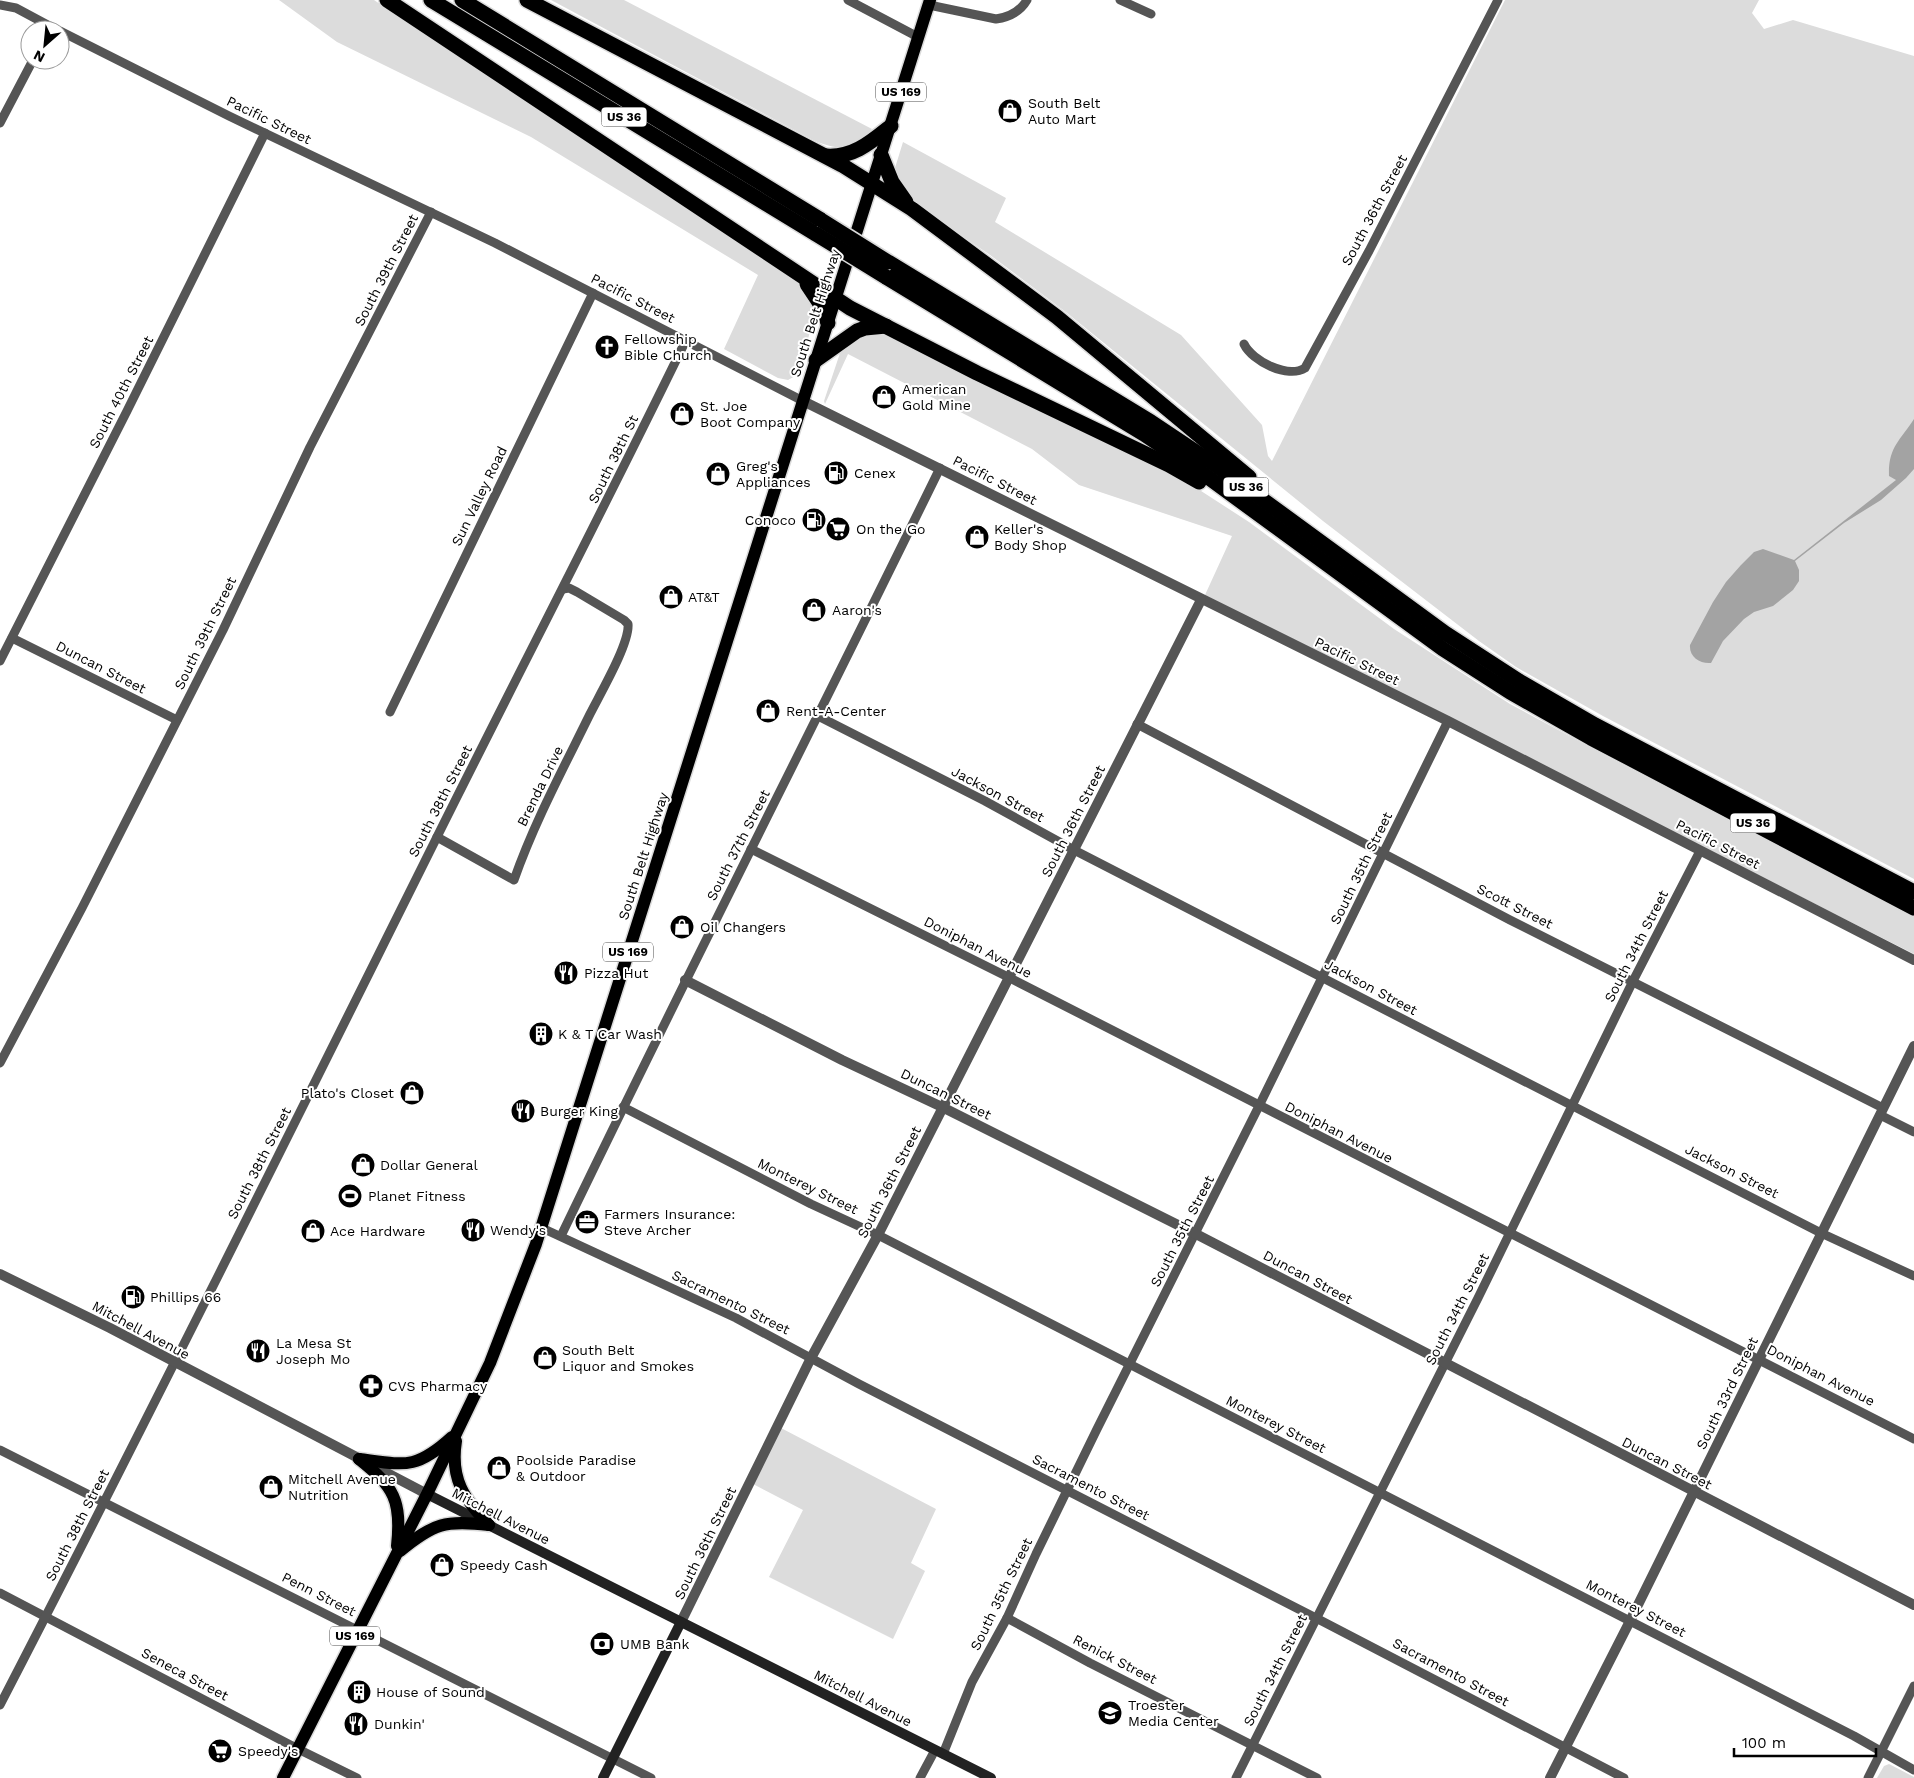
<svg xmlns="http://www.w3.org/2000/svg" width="1914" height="1778" font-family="'Work Sans',sans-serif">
	<rect width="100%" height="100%" fill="#fff"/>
	<g fill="#dcdcdc">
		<polygon points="279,0 374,0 802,286 817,309 797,375 788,380 778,378 724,349 758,275 531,137 337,42"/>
		<path d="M551,0H624L872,129C854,151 841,151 815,141Z"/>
		<polygon points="1505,0 1759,0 1752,13 1764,29 1793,20 1914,56 1914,879 1603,716 1516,667 1479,641 1323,521 1067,313 990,255 914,203 895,178 895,168 903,142 1006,198 995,222 1181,335 1262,425 1268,456 1272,461"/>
		<polygon points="864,333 884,333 1073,428 1152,464 1198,489 1249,522 1394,629 1510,704 1614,760 1914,917 1914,954 1205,595 1232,536 1079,485 1032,449 848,354 825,404 824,401 840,353 846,345"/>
		<polygon points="781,1428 936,1509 911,1563 925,1571 893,1639 769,1577 803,1510 753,1484"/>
		<polygon points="1889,1764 1914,1777 1914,1778 1877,1778 1884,1766"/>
	</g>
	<path fill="#a3a3a3" d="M1914,419V469L1906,478L1881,500L1844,523L1795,561L1799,570V581L1793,590L1773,606L1754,612L1744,619L1723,641L1711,663C1700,664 1689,657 1690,645L1713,602L1726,582L1741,565L1754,552L1763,549L1794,560L1896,480L1889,476C1888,447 1900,441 1914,419Z"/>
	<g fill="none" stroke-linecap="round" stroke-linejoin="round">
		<defs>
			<g id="primary">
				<path d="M456,1441C450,1479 464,1499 489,1525"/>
				<path d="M359,1459C394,1487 402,1500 397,1546"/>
				<path d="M359,1459C405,1465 416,1470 452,1437"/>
				<path d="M400,1551C434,1523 445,1520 489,1525"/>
				<polyline points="283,1778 427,1494 490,1363 536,1244 930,0"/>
			</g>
			<g id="motorway">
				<polyline points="387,0 850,308 977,373 1169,465 1199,482"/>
				<polyline points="431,0 816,234"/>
				<polyline points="462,0 821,220"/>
				<polyline points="527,0 842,165 912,209 1057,317 1249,477"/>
				<polyline points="881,155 892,182 906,202"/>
				<path d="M826,156C853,158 871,142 891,126"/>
				<polyline points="888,262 1151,422 1214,464 1445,633 1519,681 1595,725 1914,892"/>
				<polyline points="886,277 1144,434 1205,475 1443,649 1510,692 1591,738 1914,908"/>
				<polyline points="807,284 821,305 828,323"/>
				<polyline points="816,360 857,331 865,328 886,326"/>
			</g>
		</defs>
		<use href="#primary" stroke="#dbdbdb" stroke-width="15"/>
		<use href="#motorway" stroke="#dbdbdb" stroke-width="18"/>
		<g stroke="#555" stroke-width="9">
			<polyline points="848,0 918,37"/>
			<polyline points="1120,0 1151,14"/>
			<polyline points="0,5 16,8 57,30"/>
			<path d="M929,5L996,19C1010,17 1020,12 1027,0"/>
			<polyline points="60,31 229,116 495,243 803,401"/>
			<polyline points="0,123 33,60"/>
			<path d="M1244,344C1252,361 1288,379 1305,368L1369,251L1498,0"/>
			<polyline points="12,638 177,720"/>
			<polyline points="0,661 127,411 265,133"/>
			<polyline points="390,712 593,293"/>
			<polyline points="818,716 985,801 1074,850 1432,1034 1821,1233 1914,1276"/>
			<polyline points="1137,724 1510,920 1883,1108"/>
			<path d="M437,837L514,880C534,823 563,769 590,714C600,694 630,643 628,624L624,620L577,592L569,588L563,589"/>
			<polyline points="751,849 1008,977 1914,1439"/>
			<polyline points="0,1063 82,908 223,630 310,447 431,212"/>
			<polyline points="623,1107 811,1204 878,1235 1854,1736 1914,1770"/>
			<polyline points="1880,1115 1914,1132"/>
			<polyline points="542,1228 736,1318 859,1384 1316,1618 1624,1778"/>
			<path d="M561,1236C685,978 815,724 940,468"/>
			<polyline points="0,1450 651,1778"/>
			<polyline points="0,1593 298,1749 357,1778"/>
			<polyline points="1007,1618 1090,1663 1317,1778"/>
			<path d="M0,1705C148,1419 291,1130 435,841C518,674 604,509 686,340"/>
			<polyline points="943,1754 972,1682 1007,1618 1036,1554 1097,1429 1259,1106 1448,721"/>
			<polyline points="920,1778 935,1750"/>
			<polyline points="1236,1778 1478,1298 1633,981 1700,851"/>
			<polyline points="1868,1778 1914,1686"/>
		</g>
		<g stroke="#555" stroke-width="10">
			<polyline points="803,401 1448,721 1914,960"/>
			<polyline points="685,980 842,1060 942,1107 1196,1234 1914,1605"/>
			<polyline points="0,1274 110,1328 427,1494"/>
			<polyline points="681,1622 811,1358 878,1235 1201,600"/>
			<polyline points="1550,1778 1630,1621 1914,1046"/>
		</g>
		<g stroke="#222" stroke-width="10">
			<polyline points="427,1494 991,1778"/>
			<polyline points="603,1778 681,1622"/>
		</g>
		<use href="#primary" stroke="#000" stroke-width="12"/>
		<use href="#motorway" stroke="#000" stroke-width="15"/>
		<defs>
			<g id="motorway-bridge">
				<polyline points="821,220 888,262"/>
				<polyline points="816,234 886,277"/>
			</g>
		</defs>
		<use href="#motorway-bridge" stroke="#dbdbdb" stroke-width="18" stroke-linecap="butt"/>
		<use href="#motorway-bridge" stroke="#000" stroke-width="15"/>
	</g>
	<defs>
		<symbol id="shop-disc" viewBox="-11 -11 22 22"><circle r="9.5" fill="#000" stroke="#fff"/><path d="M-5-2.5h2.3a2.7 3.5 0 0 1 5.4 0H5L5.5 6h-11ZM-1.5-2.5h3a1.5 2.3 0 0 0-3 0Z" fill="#fff"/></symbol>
		<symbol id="church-disc" viewBox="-11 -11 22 22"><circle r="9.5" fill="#000" stroke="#fff"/><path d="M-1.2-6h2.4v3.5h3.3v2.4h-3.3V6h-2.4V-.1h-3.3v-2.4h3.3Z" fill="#fff"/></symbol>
		<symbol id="fuel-disc" viewBox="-11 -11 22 22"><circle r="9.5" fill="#000" stroke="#fff"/><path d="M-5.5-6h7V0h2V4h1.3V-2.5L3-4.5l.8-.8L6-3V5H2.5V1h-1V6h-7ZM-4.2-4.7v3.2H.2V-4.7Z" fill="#fff"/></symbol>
		<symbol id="supermarket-disc" viewBox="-11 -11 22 22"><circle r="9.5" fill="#000" stroke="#fff"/><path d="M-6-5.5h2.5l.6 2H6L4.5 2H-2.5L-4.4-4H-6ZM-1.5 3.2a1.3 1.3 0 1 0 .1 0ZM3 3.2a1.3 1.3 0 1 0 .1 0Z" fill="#fff"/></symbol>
		<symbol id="restaurant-disc" viewBox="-11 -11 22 22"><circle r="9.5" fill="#000" stroke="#fff"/><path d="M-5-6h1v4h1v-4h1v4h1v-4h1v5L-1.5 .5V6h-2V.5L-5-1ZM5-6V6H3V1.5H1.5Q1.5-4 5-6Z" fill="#fff"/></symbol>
		<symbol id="building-disc" viewBox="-11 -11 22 22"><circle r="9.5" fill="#000" stroke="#fff"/><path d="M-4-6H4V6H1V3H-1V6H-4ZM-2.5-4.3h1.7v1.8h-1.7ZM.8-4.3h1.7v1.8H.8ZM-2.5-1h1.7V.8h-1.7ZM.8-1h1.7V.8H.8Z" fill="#fff"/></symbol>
		<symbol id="stadium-disc" viewBox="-11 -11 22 22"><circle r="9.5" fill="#000" stroke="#fff"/><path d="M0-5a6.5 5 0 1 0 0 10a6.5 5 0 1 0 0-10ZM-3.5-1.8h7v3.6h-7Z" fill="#fff"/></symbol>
		<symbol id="office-disc" viewBox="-11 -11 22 22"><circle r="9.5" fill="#000" stroke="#fff"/><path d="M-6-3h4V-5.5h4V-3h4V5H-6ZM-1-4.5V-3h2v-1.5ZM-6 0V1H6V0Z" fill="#fff"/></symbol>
		<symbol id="pharmacy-disc" viewBox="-11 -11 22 22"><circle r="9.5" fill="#000" stroke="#fff"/><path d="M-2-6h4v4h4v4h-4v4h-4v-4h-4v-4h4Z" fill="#fff"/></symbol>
		<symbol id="bank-disc" viewBox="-11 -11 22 22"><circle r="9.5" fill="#000" stroke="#fff"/><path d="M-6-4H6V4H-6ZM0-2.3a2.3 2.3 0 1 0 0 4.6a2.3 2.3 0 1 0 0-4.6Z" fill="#fff"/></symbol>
		<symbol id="school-disc" viewBox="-11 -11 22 22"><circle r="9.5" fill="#000" stroke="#fff"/><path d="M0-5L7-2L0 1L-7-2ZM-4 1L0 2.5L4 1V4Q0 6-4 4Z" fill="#fff"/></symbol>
	</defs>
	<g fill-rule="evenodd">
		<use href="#shop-disc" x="996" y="97" width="28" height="28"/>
		<use href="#church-disc" x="593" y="333" width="28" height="28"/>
		<use href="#shop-disc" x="870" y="383" width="28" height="28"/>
		<use href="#shop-disc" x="668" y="400" width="28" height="28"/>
		<use href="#fuel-disc" x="822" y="459" width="28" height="28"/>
		<use href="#shop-disc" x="704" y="460" width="28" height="28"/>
		<use href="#fuel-disc" x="800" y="506" width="28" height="28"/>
		<use href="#supermarket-disc" x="824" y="515" width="28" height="28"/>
		<use href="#shop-disc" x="963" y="523" width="28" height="28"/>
		<use href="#shop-disc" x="657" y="583" width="28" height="28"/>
		<use href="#shop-disc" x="800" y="596" width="28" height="28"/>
		<use href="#shop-disc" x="754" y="697" width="28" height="28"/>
		<use href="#shop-disc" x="668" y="913" width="28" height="28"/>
		<use href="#restaurant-disc" x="552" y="959" width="28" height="28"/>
		<use href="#building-disc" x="527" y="1020" width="28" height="28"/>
		<use href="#shop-disc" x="398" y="1079" width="28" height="28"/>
		<use href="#restaurant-disc" x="509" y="1097" width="28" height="28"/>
		<use href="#shop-disc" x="349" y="1151" width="28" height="28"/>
		<use href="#stadium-disc" x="336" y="1182" width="28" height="28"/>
		<use href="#office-disc" x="573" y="1208" width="28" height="28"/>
		<use href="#restaurant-disc" x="459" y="1216" width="28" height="28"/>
		<use href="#shop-disc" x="299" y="1217" width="28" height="28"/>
		<use href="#fuel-disc" x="119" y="1283" width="28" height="28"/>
		<use href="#restaurant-disc" x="244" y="1337" width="28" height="28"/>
		<use href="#shop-disc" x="531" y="1344" width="28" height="28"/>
		<use href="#pharmacy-disc" x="357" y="1372" width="28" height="28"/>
		<use href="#shop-disc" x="485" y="1454" width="28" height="28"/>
		<use href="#shop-disc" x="257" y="1473" width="28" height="28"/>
		<use href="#shop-disc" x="428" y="1551" width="28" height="28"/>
		<use href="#bank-disc" x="588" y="1630" width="28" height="28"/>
		<use href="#building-disc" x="345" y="1678" width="28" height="28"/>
		<use href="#school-disc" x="1096" y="1699" width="28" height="28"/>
		<use href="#restaurant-disc" x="342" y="1710" width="28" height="28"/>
		<use href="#supermarket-disc" x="206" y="1737" width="28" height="28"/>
	</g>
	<g text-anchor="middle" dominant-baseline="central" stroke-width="4" stroke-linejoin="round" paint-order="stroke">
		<g fill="#fff" stroke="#4c4c4c" stroke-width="1">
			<rect x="876" y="82.5" width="50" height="19" rx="4"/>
			<rect x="601.5" y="107.5" width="45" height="19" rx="4"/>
			<rect x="1223.5" y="477.5" width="45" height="19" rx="4"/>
			<rect x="1730.5" y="813.5" width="45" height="19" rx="4"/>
			<rect x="603" y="942.5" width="50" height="19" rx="4"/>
			<rect x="330" y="1626.5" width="50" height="19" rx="4"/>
		</g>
		<g font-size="12" font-weight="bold" fill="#000">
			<text x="901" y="92">US 169</text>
			<text x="624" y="117">US 36</text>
			<text x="1246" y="487">US 36</text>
			<text x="1753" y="823">US 36</text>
			<text x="628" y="952">US 169</text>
			<text x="355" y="1636">US 169</text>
		</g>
		<g font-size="14" fill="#000" stroke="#fff" text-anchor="start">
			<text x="1028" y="103">South Belt<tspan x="1028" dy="16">Auto Mart</tspan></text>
			<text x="624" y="339">Fellowship<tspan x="624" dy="16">Bible Church</tspan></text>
			<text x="902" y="389">American<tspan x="902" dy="16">Gold Mine</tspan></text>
			<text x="700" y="406">St. Joe<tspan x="700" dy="16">Boot Company</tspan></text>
			<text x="736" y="466">Greg's<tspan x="736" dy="16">Appliances</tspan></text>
			<text x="854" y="473">Cenex</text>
			<text x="796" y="520" text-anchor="end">Conoco</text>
			<text x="856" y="529">On the Go</text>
			<text x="994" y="529">Keller's<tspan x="994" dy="16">Body Shop</tspan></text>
			<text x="688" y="597">AT&amp;T</text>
			<text x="832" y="610">Aaron's</text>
			<text x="786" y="711">Rent-A-Center</text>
			<text x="700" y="927">Oil Changers</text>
			<text x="584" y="973">Pizza Hut</text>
			<text x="558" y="1034">K &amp; T Car Wash</text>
			<text x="394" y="1093" text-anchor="end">Plato's Closet</text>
			<text x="540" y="1111">Burger King</text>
			<text x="380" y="1165">Dollar General</text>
			<text x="368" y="1196">Planet Fitness</text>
			<text x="604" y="1214">Farmers Insurance:<tspan x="604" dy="16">Steve Archer</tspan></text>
			<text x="490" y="1230">Wendy's</text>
			<text x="330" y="1231">Ace Hardware</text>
			<text x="150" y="1297">Phillips 66</text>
			<text x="276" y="1343">La Mesa St<tspan x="276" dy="16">Joseph Mo</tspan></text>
			<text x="562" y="1350">South Belt<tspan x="562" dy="16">Liquor and Smokes</tspan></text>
			<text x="388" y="1386">CVS Pharmacy</text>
			<text x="516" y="1460">Poolside Paradise<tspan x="516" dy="16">&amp; Outdoor</tspan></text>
			<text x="288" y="1479">Mitchell Avenue<tspan x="288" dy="16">Nutrition</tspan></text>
			<text x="460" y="1565">Speedy Cash</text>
			<text x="620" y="1644">UMB Bank</text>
			<text x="376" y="1692">House of Sound</text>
			<text x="1128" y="1705">Troester<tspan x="1128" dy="16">Media Center</tspan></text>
			<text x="374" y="1724">Dunkin'</text>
			<text x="238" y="1751">Speedy's</text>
		</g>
		<g font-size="14" fill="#000" stroke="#fff">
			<text transform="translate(269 120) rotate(26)">Pacific Street</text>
			<text transform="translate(1374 210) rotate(-62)">South 36th Street</text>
			<text transform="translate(386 270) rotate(-63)">South 39th Street</text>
			<text transform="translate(633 298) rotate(27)">Pacific Street</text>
			<text transform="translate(815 313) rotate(-72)">South Belt Highway</text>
			<text transform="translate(121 392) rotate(-63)">South 40th Street</text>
			<text transform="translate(613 459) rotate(-64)">South 38th St</text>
			<text transform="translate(995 480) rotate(27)">Pacific Street</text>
			<text transform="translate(479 496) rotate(-64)">Sun Valley Road</text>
			<text transform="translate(205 633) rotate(-64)">South 39th Street</text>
			<text transform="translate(1357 661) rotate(26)">Pacific Street</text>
			<text transform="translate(101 667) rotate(27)">Duncan Street</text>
			<text transform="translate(540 786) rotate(-64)">Brenda Drive</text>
			<text transform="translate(998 794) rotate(28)">Jackson Street</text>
			<text transform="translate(440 801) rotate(-63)">South 38th Street</text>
			<text transform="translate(1073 821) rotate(-63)">South 36th Street</text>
			<text transform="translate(1718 844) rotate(27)">Pacific Street</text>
			<text transform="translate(738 845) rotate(-63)">South 37th Street</text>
			<text transform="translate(643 856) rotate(-72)">South Belt Highway</text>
			<text transform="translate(1361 868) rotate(-64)">South 35th Street</text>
			<text transform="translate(1515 906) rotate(27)">Scott Street</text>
			<text transform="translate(1636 946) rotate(-63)">South 34th Street</text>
			<text transform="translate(978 947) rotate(27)">Doniphan Avenue</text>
			<text transform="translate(1371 987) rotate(28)">Jackson Street</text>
			<text transform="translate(946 1094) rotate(26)">Duncan Street</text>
			<text transform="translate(1339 1132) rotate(27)">Doniphan Avenue</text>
			<text transform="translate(259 1163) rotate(-63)">South 38th Street</text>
			<text transform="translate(1732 1171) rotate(27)">Jackson Street</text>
			<text transform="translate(889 1182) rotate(-63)">South 36th Street</text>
			<text transform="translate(808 1186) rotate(26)">Monterey Street</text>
			<text transform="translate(1182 1231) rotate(-63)">South 35th Street</text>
			<text transform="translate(1308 1277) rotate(28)">Duncan Street</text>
			<text transform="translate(731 1302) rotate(26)">Sacramento Street</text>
			<text transform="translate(1457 1309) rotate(-63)">South 34th Street</text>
			<text transform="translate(141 1330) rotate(28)">Mitchell Avenue</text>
			<text transform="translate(1821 1375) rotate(27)">Doniphan Avenue</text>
			<text transform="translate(1727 1393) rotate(-64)">South 33rd Street</text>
			<text transform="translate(1276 1424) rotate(27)">Monterey Street</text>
			<text transform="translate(1667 1463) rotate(27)">Duncan Street</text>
			<text transform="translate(1091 1487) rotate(27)">Sacramento Street</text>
			<text transform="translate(501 1516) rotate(27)">Mitchell Avenue</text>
			<text transform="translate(77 1525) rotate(-63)">South 38th Street</text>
			<text transform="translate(705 1543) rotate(-64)">South 36th Street</text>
			<text transform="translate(319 1594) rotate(27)">Penn Street</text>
			<text transform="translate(1001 1594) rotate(-64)">South 35th Street</text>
			<text transform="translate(1636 1608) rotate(27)">Monterey Street</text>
			<text transform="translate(1115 1659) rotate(27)">Renick Street</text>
			<text transform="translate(1275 1670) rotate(-63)">South 34th Street</text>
			<text transform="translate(1451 1672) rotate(28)">Sacramento Street</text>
			<text transform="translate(185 1674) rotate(28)">Seneca Street</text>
			<text transform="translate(863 1698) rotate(27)">Mitchell Avenue</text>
		</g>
	</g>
	<g transform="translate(45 45) rotate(207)"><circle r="24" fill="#ffffff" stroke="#999999"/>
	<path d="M0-4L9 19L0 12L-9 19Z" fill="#000000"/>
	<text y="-8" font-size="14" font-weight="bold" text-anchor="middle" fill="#000000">N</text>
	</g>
	<path d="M1734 1748v8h142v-8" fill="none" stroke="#000000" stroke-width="2.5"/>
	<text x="1742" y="1748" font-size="15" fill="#000000" stroke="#ffffff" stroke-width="4" paint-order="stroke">100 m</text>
</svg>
